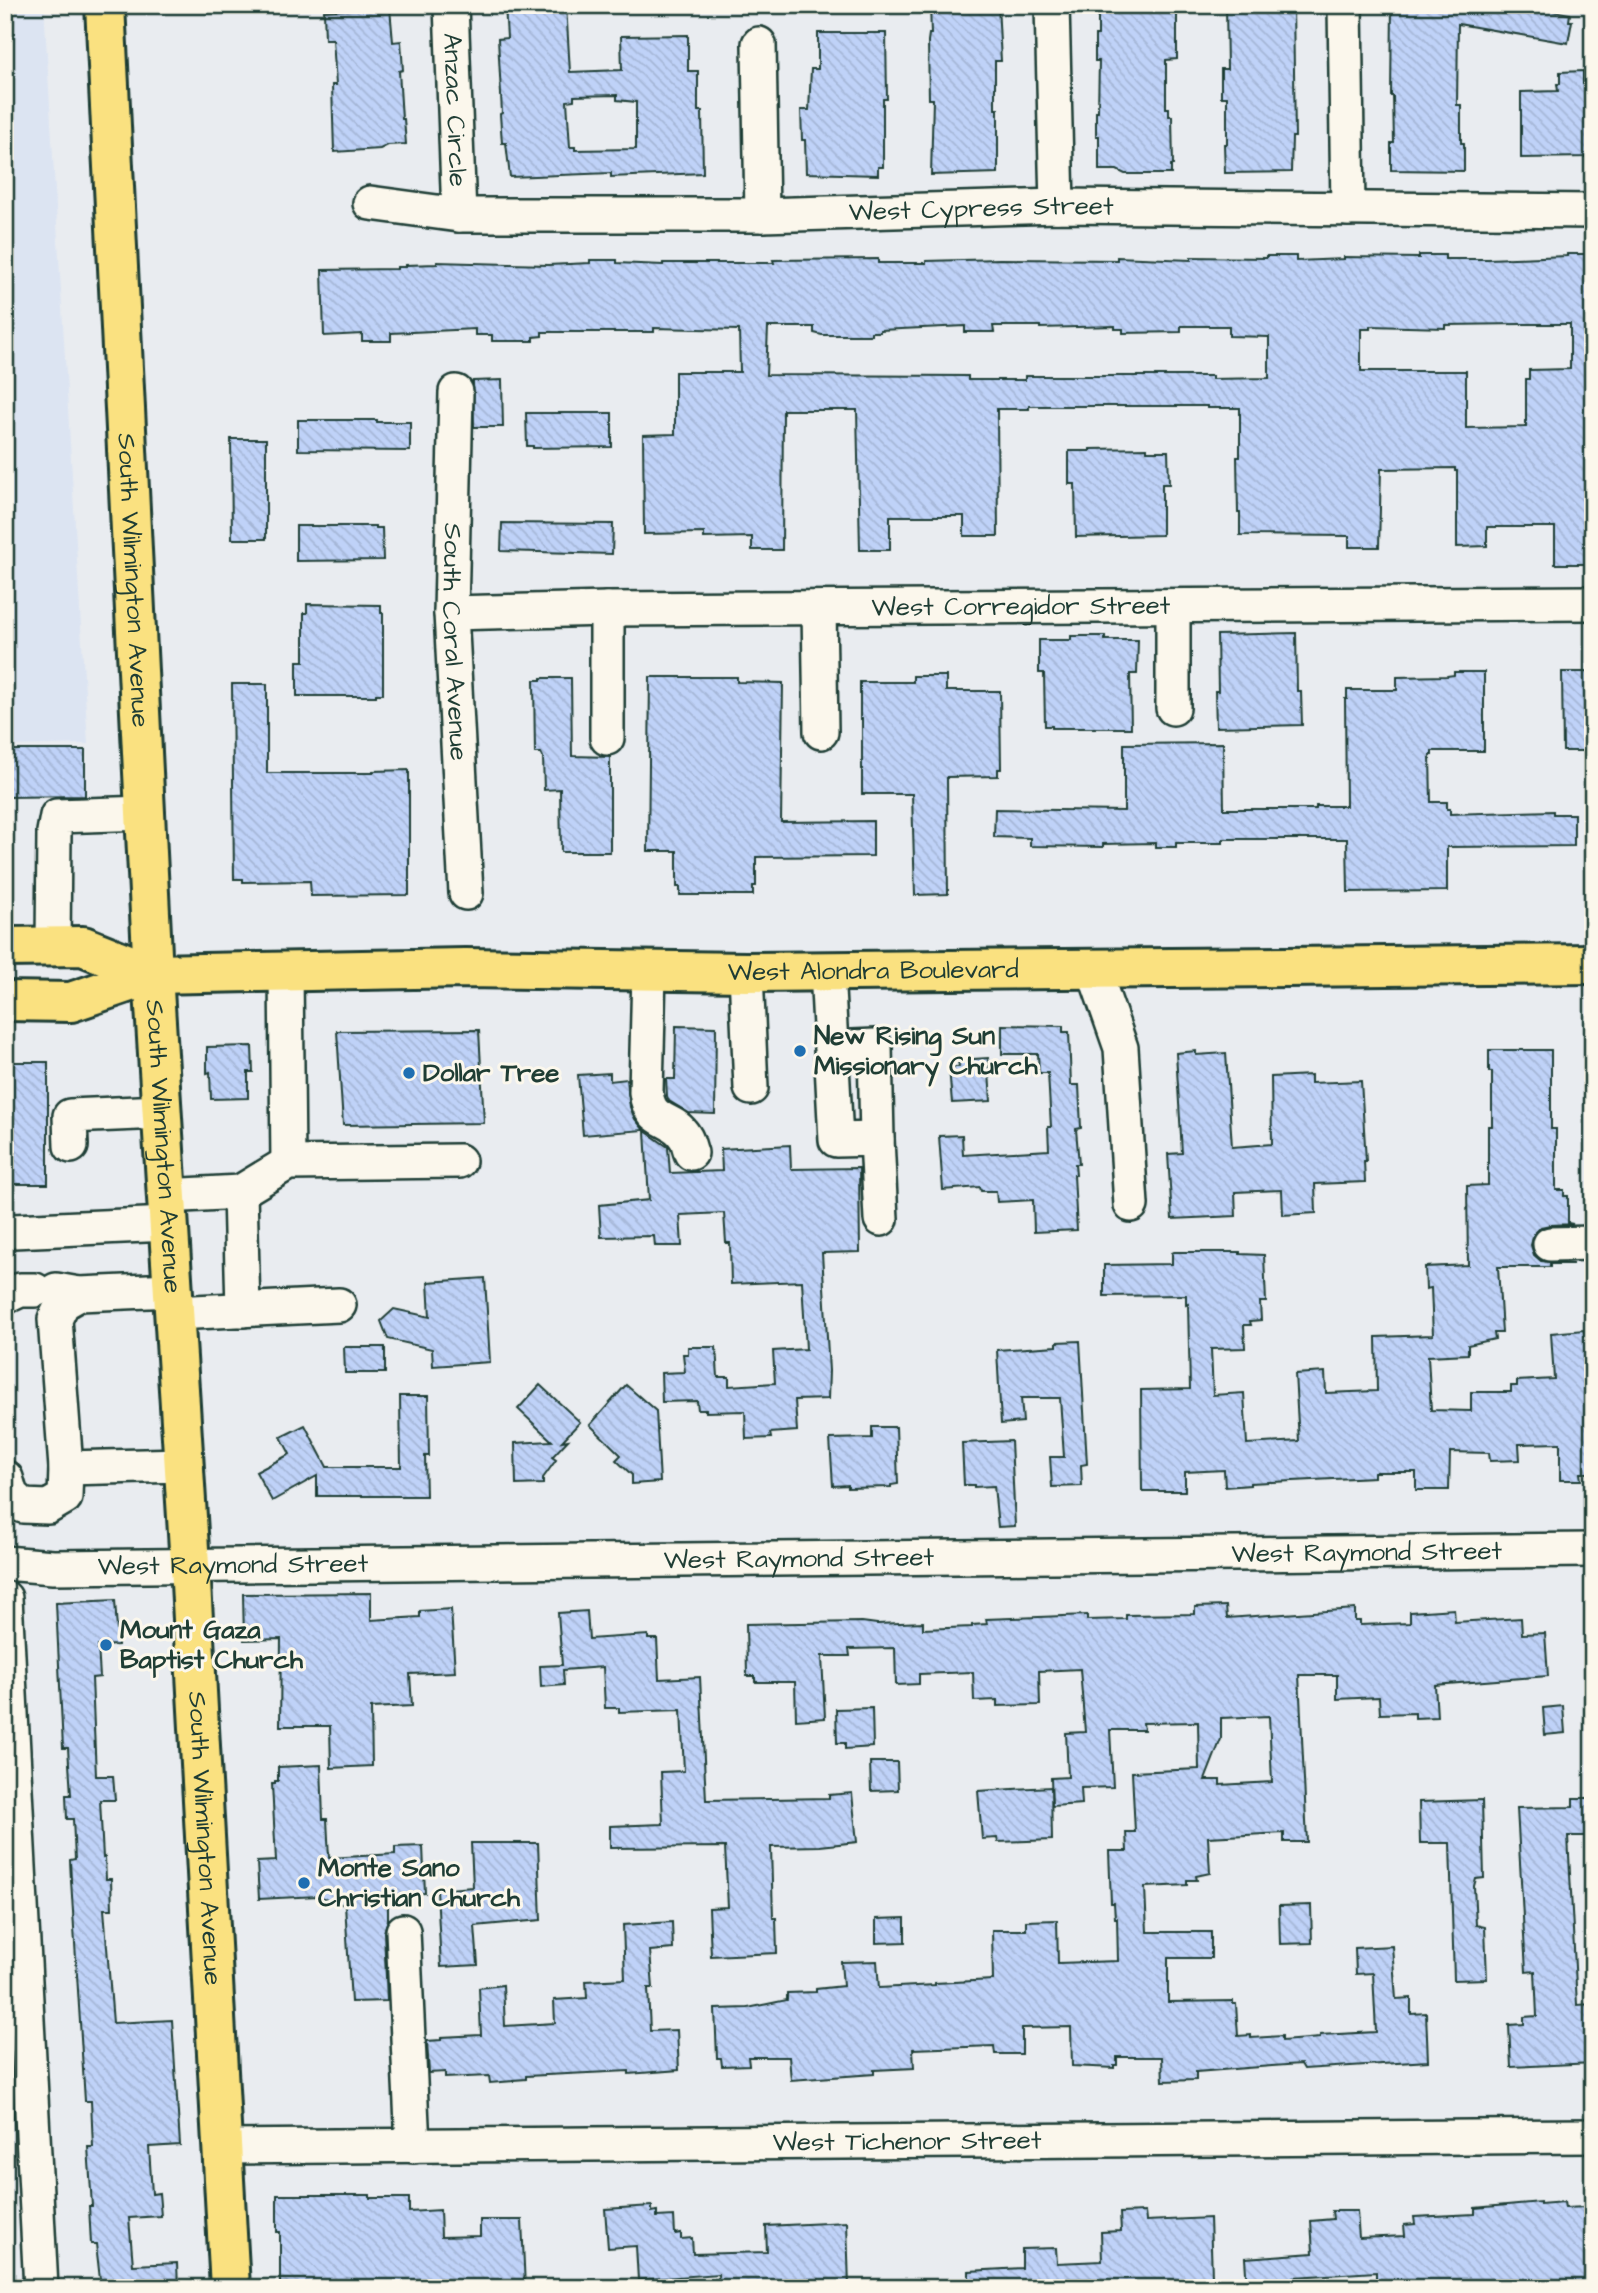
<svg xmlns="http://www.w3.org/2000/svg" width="1598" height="2293" font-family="'Architects Daughter',sans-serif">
	<defs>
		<pattern id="building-back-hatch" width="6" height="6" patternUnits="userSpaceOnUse" patternTransform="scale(1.75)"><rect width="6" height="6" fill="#bfd2f8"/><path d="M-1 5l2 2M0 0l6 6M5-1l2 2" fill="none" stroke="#a4b5d5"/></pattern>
	</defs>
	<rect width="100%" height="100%" fill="#e9ecf0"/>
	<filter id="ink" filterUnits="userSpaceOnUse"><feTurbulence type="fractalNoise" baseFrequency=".0143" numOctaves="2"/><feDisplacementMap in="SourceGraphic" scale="14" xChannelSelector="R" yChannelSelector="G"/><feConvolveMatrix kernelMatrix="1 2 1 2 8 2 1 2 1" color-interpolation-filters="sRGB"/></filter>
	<g filter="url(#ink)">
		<polygon fill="#dce4f2" points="5,5 44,5 88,744 5,746"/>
		<g fill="url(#building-back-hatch)" stroke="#1f3d34" stroke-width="2" fill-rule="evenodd">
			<path d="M505,5H566L570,72L622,70L621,36L688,35V71H698V111H702L703,173L611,177V173L510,177L506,143H502L500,114L502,113L498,39L507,38ZM617,95V100L636,102V149L575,150V147H570L567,101L574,100V96Z"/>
			<polygon points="930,5 998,5 1001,61 995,61 995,109 998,109 998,173 931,175 933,99 929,99 928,41 929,34 931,34"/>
			<polygon points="1098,5 1177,5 1177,59 1166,60 1166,108 1169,108 1169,116 1172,116 1173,165 1171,165 1171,174 1125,174 1117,170 1099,170 1099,136 1096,136 1096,111 1098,111 1099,61 1095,61 1095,35 1098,35"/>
			<polygon points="1226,5 1293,5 1295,137 1292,137 1291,172 1225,173 1224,144 1227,144 1227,97 1221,97 1221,69 1227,69"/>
			<polygon points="1392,5 1519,5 1570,14 1569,21 1572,21 1568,43 1458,24 1457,105 1461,105 1461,143 1464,143 1464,171 1391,170 1391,143 1394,143 1393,96 1391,96"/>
			<polygon points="390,8 393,42 401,41 403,70 399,71 402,119 404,119 406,144 388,145 380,149 334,152 332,85 336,85 333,39 325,39 324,11"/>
			<polygon points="818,33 886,33 887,99 883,99 883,167 878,167 878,175 806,173 805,140 802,140 801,110 809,110 811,69 818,69"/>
			<polygon points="1583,71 1583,84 1586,84 1588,157 1521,158 1521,92 1558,91 1557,84 1560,84 1560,72"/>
			<path d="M1567,254H1593V564H1555V527H1487V546L1457,547V471H1455V468L1381,469L1379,547H1349V536L1240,535V513H1238L1237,457H1240V408H1207V406H1029V409H997L998,536H964V516H890V550H860L857,410H783L782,550H752V537L704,538V533L644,534L643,435L675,434V372H740L739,330L654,328V332H542V336L533,337V341H492V335H475V329L391,333V341H362V334L324,336L322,270L397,269V267H406V265L437,264V262L548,265L590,263V260H617V263L663,265V263H774L773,260L878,259V263H926V261L1000,259L1117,260V257L1191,260V257L1266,258V256H1296V261L1344,259V257L1419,258V255H1445V259H1488L1567,256ZM1521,324H1570V369L1529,370V379H1526V427L1466,428V371H1361V329H1370V326L1445,328V325ZM965,326V332H994L993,326H1040V328L1115,326V329H1123V333L1181,332V326H1229V336L1269,337V378L1212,379V376H1025V380H968V376L766,375L768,327H814V333L822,335H871V332H880V330Z"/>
			<polygon points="502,380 503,427 474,427 473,381"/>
			<polygon points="526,413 612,413 612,447 533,448 533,446 527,446"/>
			<polygon points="298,420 377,420 377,422 410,422 410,451 298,450"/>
			<polygon points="231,439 266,439 266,539 232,539"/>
			<polygon points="1147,448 1147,451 1168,451 1169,484 1162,484 1162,535 1076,537 1075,484 1069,484 1069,451 1090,451 1090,449"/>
			<polygon points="502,523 613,524 612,554 501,551"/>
			<polygon points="296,526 375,526 375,528 382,528 383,560 296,561"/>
			<polygon points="307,604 381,605 381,613 383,613 383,694 376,694 376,696 297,696 297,661 304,661 304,613 307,613"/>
			<polygon points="1296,633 1297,691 1301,691 1302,725 1216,727 1215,691 1218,691 1217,635"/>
			<polygon points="1071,636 1105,636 1105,640 1138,640 1137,674 1130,674 1131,728 1052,728 1052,726 1045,726 1044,673 1039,673 1039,640 1071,640"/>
			<polygon points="1454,672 1484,672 1484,751 1432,751 1432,755 1430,755 1431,802 1447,802 1447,809 1450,809 1450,814 1553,811 1553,814 1574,814 1574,846 1447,847 1447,891 1348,892 1347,839 1223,839 1223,843 1176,843 1176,847 1155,847 1155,843 1103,844 1103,847 1030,846 1030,838 994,837 995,809 1124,811 1124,744 1223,743 1224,809 1316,809 1316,806 1346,806 1345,699 1347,699 1347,690 1397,690 1397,677 1447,676 1454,675"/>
			<polygon points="1562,672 1592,672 1593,751 1563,751"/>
			<polygon points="913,676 946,676 946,691 1000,691 1001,769 998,769 998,776 947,777 948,894 915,895 912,794 862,794 862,719 860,719 860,682 913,682"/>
			<polygon points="650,677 737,677 737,682 783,683 781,822 873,821 873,856 756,857 756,886 753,886 753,895 680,895 680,887 677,887 677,851 648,851"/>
			<polygon points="541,678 571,678 572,756 610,757 610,852 561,852 560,789 544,790 543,757 541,753 535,753 534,680 541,680"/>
			<polygon points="232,684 267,684 267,773 373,773 373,771 409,770 409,895 311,896 310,881 243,882 243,879 234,879"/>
			<polygon points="5,750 85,750 85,796 5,797"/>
			<polygon points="1002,1025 1063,1026 1063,1032 1069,1032 1071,1085 1079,1085 1081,1128 1076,1129 1079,1164 1075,1164 1076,1175 1074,1175 1077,1230 1034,1232 1033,1200 997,1202 996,1191 981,1191 980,1187 943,1190 939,1136 962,1135 963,1155 1049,1150 1048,1127 1051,1127 1048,1073 1039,1073 1038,1054 1002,1054"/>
			<polygon points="676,1026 716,1027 715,1114 689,1113 669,1101 667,1096 666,1079 675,1079"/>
			<polygon points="479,1030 484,1123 343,1125 337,1031"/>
			<polygon points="252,1046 253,1072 248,1072 248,1098 211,1099 210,1072 207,1073 207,1047"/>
			<polygon points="1489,1050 1551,1050 1551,1129 1556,1129 1556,1190 1564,1190 1564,1196 1568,1196 1568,1223 1573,1224 1550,1225 1541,1227 1534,1234 1531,1245 1534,1255 1541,1261 1573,1264 1550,1264 1550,1267 1498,1267 1502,1333 1494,1333 1495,1339 1468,1345 1468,1354 1428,1356 1431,1410 1471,1411 1471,1392 1511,1392 1511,1386 1517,1386 1517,1381 1554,1379 1551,1333 1584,1330 1585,1336 1593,1335 1591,1473 1580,1473 1581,1480 1560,1480 1560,1443 1519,1444 1520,1460 1490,1461 1489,1453 1450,1452 1449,1490 1416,1490 1416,1472 1374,1472 1374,1477 1250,1483 1250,1485 1225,1487 1224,1470 1185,1472 1185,1491 1142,1491 1141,1390 1190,1389 1188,1304 1186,1305 1186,1295 1104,1296 1104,1265 1172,1264 1172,1253 1174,1252 1240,1252 1240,1254 1264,1255 1266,1302 1260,1302 1261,1320 1250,1321 1251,1325 1244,1325 1245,1348 1211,1349 1213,1395 1244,1393 1247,1444 1299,1441 1295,1374 1325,1372 1326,1393 1377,1391 1376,1337 1433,1335 1431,1288 1426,1289 1425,1267 1468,1265 1467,1186 1488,1185 1488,1126 1492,1126 1492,1072 1489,1072"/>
			<polygon points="1196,1051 1196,1055 1226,1053 1232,1147 1272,1144 1271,1077 1311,1075 1311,1083 1361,1081 1366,1161 1364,1161 1365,1182 1315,1184 1316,1213 1283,1215 1282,1190 1235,1192 1236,1216 1172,1219 1168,1154 1182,1153 1176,1053"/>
			<polygon points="988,1058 991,1101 952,1103 949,1067 959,1067 958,1060"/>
			<rect x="5" y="1062" width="43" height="122"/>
			<polygon points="610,1073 610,1081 627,1079 630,1107 635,1119 644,1130 583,1135 578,1075"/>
			<polygon points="645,1131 668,1147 670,1173 722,1171 721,1149 790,1145 791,1169 859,1168 860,1252 822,1253 829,1371 828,1399 795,1400 797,1431 770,1433 771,1438 746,1439 745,1411 706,1412 706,1410 698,1410 697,1401 662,1402 661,1373 685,1372 683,1354 688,1354 688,1347 716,1347 718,1377 729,1377 729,1386 775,1383 773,1351 806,1349 802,1281 731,1284 730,1243 726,1243 724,1213 680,1215 682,1246 655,1246 654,1236 601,1237 599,1205 649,1200"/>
			<polygon points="485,1278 490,1362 433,1366 432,1349 388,1339 381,1321 394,1309 430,1317 428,1282"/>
			<polygon points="1080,1341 1087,1464 1081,1465 1082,1486 1052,1487 1050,1457 1064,1457 1060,1398 1021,1398 1023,1422 1001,1424 997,1350 1057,1346 1057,1342"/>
			<polygon points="344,1347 385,1347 385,1373 345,1373"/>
			<polygon points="540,1385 580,1422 562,1441 568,1440 552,1457 556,1460 543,1478 543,1484 516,1485 515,1443 552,1441 518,1409"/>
			<polygon points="626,1385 656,1411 660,1482 632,1484 632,1475 616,1460 621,1455 590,1425"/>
			<polygon points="400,1396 428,1396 429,1456 425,1456 426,1496 317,1496 317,1476 272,1501 256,1472 290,1454 281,1437 305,1425 327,1467 401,1467"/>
			<polygon points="872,1427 896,1427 898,1484 891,1485 891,1487 848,1488 848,1485 833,1486 830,1439 872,1438"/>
			<polygon points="1011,1441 1015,1526 998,1527 994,1486 974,1487 974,1485 964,1485 962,1443"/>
			<polygon points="371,1593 371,1620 420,1617 420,1611 451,1609 455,1672 410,1674 412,1706 371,1708 372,1766 331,1768 330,1726 280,1726 281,1639 244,1640 243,1594"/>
			<polygon points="115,1600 118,1645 98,1646 100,1677 92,1678 96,1776 113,1776 115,1800 100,1800 103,1858 105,1857 106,1879 111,1879 112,1909 104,1909 113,2023 172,2020 180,2145 149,2147 152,2194 159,2193 161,2216 129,2218 133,2265 177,2263 178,2288 101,2288 96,2244 91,2244 89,2206 92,2206 88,2147 93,2147 91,2101 85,2101 71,1880 70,1860 75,1859 73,1819 67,1819 66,1795 71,1795 68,1748 63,1748 56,1603"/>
			<path d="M1226,1606L1227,1618L1355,1609V1621H1360V1625L1410,1623V1612L1454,1609L1455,1622L1521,1618L1522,1634L1545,1633L1548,1676L1435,1685L1437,1717L1415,1718V1713L1380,1714L1379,1697L1337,1699V1675H1299L1307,1842H1284V1833L1208,1837L1210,1873L1196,1876L1197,1880H1187V1885L1145,1887L1147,1932H1211V1958H1168V2002L1233,2001V2004H1236L1238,2036L1251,2035V2038L1282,2036V2041L1320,2038V2035L1376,2032L1373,1973L1356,1974L1355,1948L1392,1946L1396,1999L1411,1998V2014L1426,2013L1428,2061L1304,2069L1301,2064L1272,2066L1196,2072V2080L1163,2081L1162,2057H1117V2065H1114V2068L1072,2066L1071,2027L1022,2028V2054H995L994,2046L913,2049L914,2068L874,2070V2074L791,2080L789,2057H748L749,2065L722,2066L721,2058H717L715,2009L748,2008L787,2000V1993L816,1992V1989L843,1986L841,1962L877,1961L879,1988L935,1985V1983L993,1980L992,1930H1026V1921L1057,1920L1058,1963L1118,1961L1117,1918H1115L1114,1903H1111L1109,1851H1127L1126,1832H1135L1132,1772L1199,1769L1198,1722L1143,1723L1144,1730H1110L1113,1787L1081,1788L1082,1804L1052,1806L1051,1778L1068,1777L1066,1733L1085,1732L1080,1669L1039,1671L1040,1705L997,1706V1700L974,1701L973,1672L919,1674V1684L896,1685L895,1648L849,1649L850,1656H822L825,1718L796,1720L795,1682H755V1676H747L746,1624L862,1622L877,1624L923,1622V1629L972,1627V1625L987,1624L986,1619L1087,1615V1620L1126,1619V1615L1195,1614V1607ZM1269,1716L1272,1782L1220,1785V1780H1205L1221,1739V1718Z"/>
			<polygon points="587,1611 589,1639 648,1635 648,1639 657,1639 659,1679 700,1677 706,1800 829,1798 829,1795 852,1793 857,1842 820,1846 771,1847 773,1918 776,1918 777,1953 711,1956 709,1908 728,1907 725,1847 610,1848 610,1826 663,1824 661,1772 684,1771 681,1710 619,1712 619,1708 605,1708 603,1667 563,1670 564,1685 541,1687 540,1666 562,1665 558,1613"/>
			<polygon points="1563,1706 1565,1733 1545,1735 1543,1708"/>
			<polygon points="872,1708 873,1747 845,1749 845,1743 837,1743 836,1709"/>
			<polygon points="870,1762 897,1762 898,1790 871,1791"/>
			<polygon points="321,1765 323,1819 327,1819 329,1858 395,1854 395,1847 423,1846 425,1893 388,1895 388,1920 384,1932 387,2001 351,2002 345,1905 318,1896 259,1899 257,1862 276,1861 272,1784 275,1784 275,1781 278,1781 278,1767"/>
			<polygon points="1051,1787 1052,1840 998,1842 997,1838 982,1839 978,1791"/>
			<polygon points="1573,1798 1593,1798 1593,1836 1568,1836 1577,2005 1593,2004 1593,2063 1511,2067 1509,2025 1524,2024 1524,2017 1537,2016 1535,1971 1526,1972 1517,1808 1573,1807"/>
			<polygon points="1482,1800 1484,1878 1476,1879 1474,1886 1476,1925 1485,1927 1487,1979 1454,1980 1450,1843 1420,1843 1419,1802"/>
			<polygon points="471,1843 538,1843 541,1920 475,1926 478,1965 441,1967 437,1890 473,1887"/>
			<polygon points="1311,1905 1312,1943 1280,1944 1279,1906"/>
			<polygon points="905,1918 905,1942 876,1943 876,1919"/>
			<polygon points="672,1922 673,1949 650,1951 653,1988 648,1988 650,2031 677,2030 679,2070 629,2074 629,2071 526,2076 526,2079 513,2080 513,2081 490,2083 489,2076 445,2078 445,2072 429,2073 427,2041 441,2040 441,2037 481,2035 479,1988 503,1985 505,2026 555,2023 554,2000 587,1998 586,1981 625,1979 623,1925"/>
			<polygon points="277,2195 370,2195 370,2198 409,2198 409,2212 440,2210 441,2237 480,2236 480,2220 522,2220 525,2288 474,2288 474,2286 378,2288 378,2283 338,2283 338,2286 280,2283 280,2232 277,2232"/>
			<polygon points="1540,2202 1540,2204 1564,2202 1565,2208 1586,2207 1587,2210 1593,2210 1593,2282 1509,2288 1376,2288 1376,2272 1294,2277 1295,2288 1247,2288 1245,2258 1313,2253 1311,2221 1333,2219 1332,2211 1357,2211 1359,2238 1405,2236 1404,2225 1415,2224 1414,2217 1475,2214 1475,2208"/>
			<polygon points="652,2206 652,2212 657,2211 657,2217 674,2216 675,2234 681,2233 681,2239 692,2238 693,2254 767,2252 766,2226 847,2222 849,2288 719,2288 718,2274 638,2280 636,2246 608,2248 605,2209"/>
			<polygon points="1145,2212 1146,2221 1210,2218 1212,2276 1200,2277 1200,2283 1132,2286 1132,2284 1076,2288 969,2288 969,2271 1022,2268 1022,2249 1056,2248 1057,2263 1102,2261 1101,2232 1121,2231 1120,2213"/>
		</g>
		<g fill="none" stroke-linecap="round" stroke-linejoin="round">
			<defs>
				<g id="minor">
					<path id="s1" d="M451,5L459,215"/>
					<polyline points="1052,5 1057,206"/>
					<polyline points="1345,5 1348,209"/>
					<polyline points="759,44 762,215"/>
					<path id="s2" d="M370,203L459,215H762L1057,206L1593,211"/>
					<path id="s3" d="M456,392L451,613L466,893"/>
					<polyline points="1173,606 1173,708"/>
					<polyline points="819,608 821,732"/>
					<polyline points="607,609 607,738"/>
					<path id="s4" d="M451,613L607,609L1593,603"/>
					<polyline points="53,946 54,832 57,816 145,813"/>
					<polyline points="1093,968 1121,1048 1131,1205"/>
					<polyline points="827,970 836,1140 877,1139 881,1219"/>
					<polyline points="286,971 288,1163"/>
					<path d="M649,971L646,1092C650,1126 672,1115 685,1137C688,1141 689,1148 691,1153"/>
					<polyline points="746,972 751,1088"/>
					<polyline points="831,1048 875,1046 877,1139"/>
					<polyline points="71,1146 70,1116 161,1112"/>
					<polyline points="240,1192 243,1310"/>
					<polyline points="166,1196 240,1192 288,1163 459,1161"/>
					<polyline points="13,1231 168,1224"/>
					<polyline points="1550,1244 1593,1243"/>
					<polyline points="56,1290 79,1294 172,1290"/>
					<polyline points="5,1297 20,1290 35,1290"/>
					<polyline points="174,1313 339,1305"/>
					<polyline points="66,1468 183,1465"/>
					<polyline points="6,1478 11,1495 23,1506 48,1507 65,1497 66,1468 55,1319 63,1303 79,1294"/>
					<path id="s5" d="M5,1563L53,1567L1593,1550"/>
					<polyline points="5,1598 41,2288"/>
					<polyline points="403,1931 413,2146"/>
					<path id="s6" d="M221,2147L1593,2136"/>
				</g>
				<g id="major">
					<path id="s7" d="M105,5L153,974L190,1565L230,2288"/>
					<polyline points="5,947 83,946 153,974"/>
					<path id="s8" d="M5,1001L71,1002L153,974L465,968L746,972L1593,964"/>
				</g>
			</defs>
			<use href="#minor" stroke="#1f3d34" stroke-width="38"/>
			<use href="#major" stroke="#1f3d34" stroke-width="44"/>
			<use href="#minor" stroke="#fbf7ec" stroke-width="33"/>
			<use href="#major" stroke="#fae180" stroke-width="38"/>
		</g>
	</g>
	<g fill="#1f6fb2" stroke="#fbf7ec" stroke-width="2.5">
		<circle cx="800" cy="1051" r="7"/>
		<circle cx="409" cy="1073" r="7"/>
		<circle cx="106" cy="1645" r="7"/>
		<circle cx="304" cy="1883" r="7"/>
	</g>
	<g text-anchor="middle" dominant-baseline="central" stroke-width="6" stroke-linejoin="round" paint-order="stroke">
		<g font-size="26" fill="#1f3d34" stroke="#fbf7ec">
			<text stroke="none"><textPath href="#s1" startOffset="105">Anzac Circle</textPath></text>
			<text stroke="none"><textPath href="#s2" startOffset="612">West Cypress Street</textPath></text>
			<text stroke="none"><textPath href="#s7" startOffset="576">South Wilmington Avenue</textPath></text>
			<text stroke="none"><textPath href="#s4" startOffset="570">West Corregidor Street</textPath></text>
			<text stroke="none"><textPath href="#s3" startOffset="250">South Coral Avenue</textPath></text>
			<text stroke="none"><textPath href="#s8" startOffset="873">West Alondra Boulevard</textPath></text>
			<text stroke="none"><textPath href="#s7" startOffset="1143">South Wilmington Avenue</textPath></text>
			<text stroke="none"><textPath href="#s5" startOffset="1362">West Raymond Street</textPath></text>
			<text stroke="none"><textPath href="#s5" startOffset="794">West Raymond Street</textPath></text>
			<text stroke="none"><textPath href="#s5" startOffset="228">West Raymond Street</textPath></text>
			<text stroke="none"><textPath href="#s7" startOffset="1836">South Wilmington Avenue</textPath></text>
			<text stroke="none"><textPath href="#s6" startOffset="686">West Tichenor Street</textPath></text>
		</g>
		<g font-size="26" font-weight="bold" fill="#1f3d34" stroke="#fbf7ec" text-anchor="start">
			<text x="814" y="1036">New Rising Sun<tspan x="814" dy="30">Missionary Church</tspan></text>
			<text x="423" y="1073">Dollar Tree</text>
			<text x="120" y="1630">Mount Gaza<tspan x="120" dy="30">Baptist Church</tspan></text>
			<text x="318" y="1868">Monte Sano<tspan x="318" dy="30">Christian Church</tspan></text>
		</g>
	</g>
	<rect width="1598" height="2293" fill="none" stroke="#fbf7ec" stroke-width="28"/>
	<rect x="14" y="14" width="1570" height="2265" fill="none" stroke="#1f3d34" stroke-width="2.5" filter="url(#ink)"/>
</svg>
